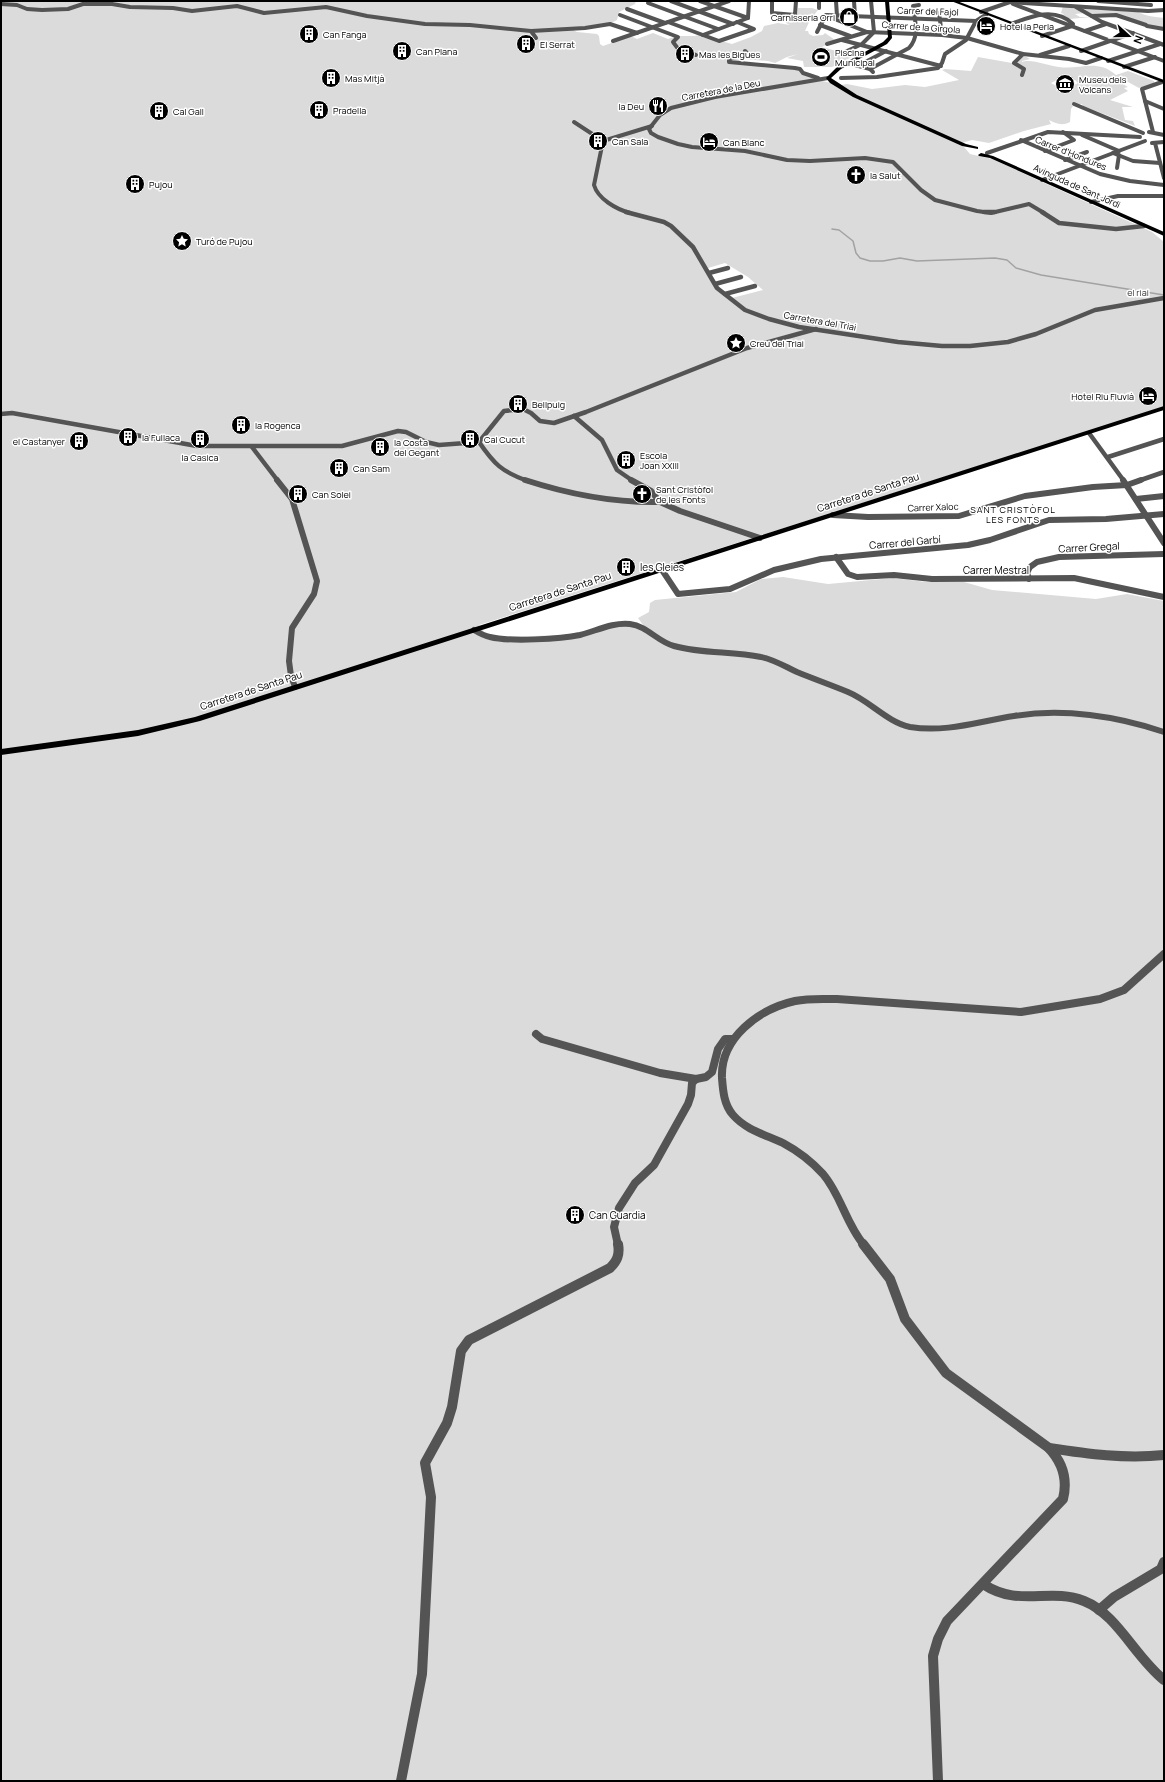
<svg xmlns="http://www.w3.org/2000/svg" width="1165" height="1782" font-family="Manrope,sans-serif">
	<rect width="100%" height="100%" fill="#fff"/>
	<g fill="#dbdbdb" fill-rule="evenodd">
		<path d="M1,1H636L635,4L619,12L617,20L613,22L571,29L577,32L597,34L599,36L600,44L603,46L631,36L637,39L653,33L668,39L677,36H694L700,35L732,44L751,37L762,31L764,26L778,23L790,25L786,23V21L799,17L797,15L798,8H812L818,10L810,20L805,31H808L809,34L813,36L823,35L825,33L835,40L822,47L854,56L832,67H804L803,61L787,58L798,54L787,57L775,63L768,61L742,59L741,63L796,67L806,74L821,77L822,81L831,83L836,86L847,84L872,89L905,85L925,87L959,80L942,70L945,69L971,71L978,57L1012,63L1023,55L1030,59L1022,61V62C1030,58 1049,66 1059,67C1080,70 1097,58 1116,75L1128,71L1154,81V83L1139,88L1128,82L1123,84L1128,87L1124,88L1128,91L1110,100L1133,107H1122L1125,120L1133,121L1135,126L1083,106L1082,104L1072,105L1073,106L1071,109L1070,122C1062,126 1057,124 1049,120L1051,124L1024,131L989,143L972,140L958,144L964,147L970,154L992,159L1152,232L1164,242V407L479,625L486,635L499,637L565,635L624,623L646,629L638,618L649,612L650,603L655,600L736,592L761,579L783,577L828,584L893,578L926,582H964L992,590L1096,599L1127,594L1164,601V1781H1ZM1059,79L1075,80L1078,83L1068,88L1060,87L1056,92L1058,87L1051,83ZM725,263L748,277L763,290L732,298L720,289L708,268Z"/>
		<polygon points="1063,6 1080,10 1084,13 1075,14 1080,17 1091,17 1070,19 1062,16 1064,14 1061,13"/>
		<path d="M1081,8L1138,12C1145,16 1156,17 1164,18V29L1148,26L1119,15H1093Z"/>
	</g>
	<g fill="none" stroke-linecap="round" stroke-linejoin="round">
		<polyline stroke="#a2a2a2" stroke-width="1.5" points="832,229 839,230 853,241 856,253 860,258 870,261 883,261 900,258 917,261 995,258 1007,260 1016,268 1041,275 1164,295"/>
		<g stroke="#545454" stroke-width="4">
			<polyline points="671,1 733,24"/>
			<polyline points="700,1 748,18"/>
			<polyline points="772,1 772,13 795,15 796,1"/>
			<polyline points="819,1 819,8"/>
			<polyline points="836,1 837,16"/>
			<polyline points="854,1 855,16"/>
			<polyline points="871,1 874,32"/>
			<polyline points="1098,1 1151,5"/>
			<polyline points="648,3 718,29"/>
			<polyline points="1,4 17,5 27,9 42,10 68,9 83,4 112,4 130,7 173,8 192,11 237,6 264,13 326,7 367,16 425,24 470,25 531,31 585,28 610,24 637,33"/>
			<polyline points="1013,4 1164,61"/>
			<polyline points="1076,7 1102,22 1164,45"/>
			<polyline points="627,9 665,23"/>
			<polyline points="981,12 1010,2 1148,11 1164,10"/>
			<polyline points="939,13 942,35"/>
			<polyline points="620,15 678,37 673,42 679,50 696,55"/>
			<polyline points="826,15 976,21"/>
			<polyline points="1092,16 1116,15 1146,25"/>
			<polyline points="832,18 867,32"/>
			<polyline points="668,22 719,41 754,29 737,22"/>
			<path d="M1011,24C1032,16 1055,7 1073,24L1072,26L1042,36"/>
			<polyline points="820,25 850,36"/>
			<polyline points="1147,26 1164,29"/>
			<polyline points="531,31 536,38"/>
			<polyline points="1085,31 1106,24"/>
			<polyline points="817,32 826,15"/>
			<polyline points="703,35 748,18 749,1"/>
			<polyline points="842,40 941,66"/>
			<polyline points="613,41 729,1"/>
			<polyline points="827,44 867,32 942,35 967,38 1023,54 1069,59 1086,63 1101,58"/>
			<polyline points="745,51 747,53 746,54 729,59 729,62 795,68 800,69 803,73 818,78"/>
			<polyline points="1081,51 1133,33"/>
			<polyline points="845,52 862,44 874,32"/>
			<polyline points="1040,55 1069,46"/>
			<polyline points="1108,61 1160,44"/>
			<polyline points="847,63 870,69 873,72"/>
			<polyline points="858,66 886,51"/>
			<polyline points="1124,67 1155,57"/>
			<path d="M870,69L909,48C920,36 915,21 913,6L919,5"/>
			<polyline points="1022,75 1024,69 1014,63 1023,54"/>
			<polyline points="828,78 715,97 671,108 660,115 649,129 651,133 658,137 678,144 692,147 745,151 787,160 810,161 865,158 893,162 921,190 935,200 977,211 991,213 1029,204 1044,213"/>
			<polyline points="841,78 877,77 938,68 942,63 945,54 966,40 976,21 987,14"/>
			<polyline points="1145,101 1164,109"/>
			<polyline points="1074,104 1143,133"/>
			<polyline points="574,122 603,141"/>
			<polyline points="1149,132 1164,135"/>
			<polyline points="1153,132 1142,89 1162,82"/>
			<polyline points="1082,135 1119,151"/>
			<polyline points="1021,140 1100,174 1130,181 1164,185"/>
			<path d="M603,141L594,185C598,199 616,209 630,213"/>
			<polyline points="603,141 652,126"/>
			<polyline points="1152,143 1164,142"/>
			<polyline points="1155,143 1164,178"/>
			<polyline points="1045,151 1074,140 1063,132"/>
			<polyline points="987,153 1048,132 1140,137"/>
			<polyline points="1113,153 1133,161 1160,163"/>
			<polyline points="1065,160 1087,152"/>
			<polyline points="1117,168 1119,155"/>
			<polyline points="1042,180 1145,141"/>
			<polyline points="1091,202 1118,196 1164,196"/>
		</g>
		<g stroke="#545454" stroke-width="4.5">
			<polyline points="626,212 664,222 671,226 693,247 717,288 745,310 769,319 799,327 898,342 942,346 970,346 1008,342 1036,334 1095,310 1164,298"/>
			<polyline points="984,212 995,212"/>
			<polyline points="1042,212 1059,223 1116,229 1144,226"/>
			<polyline points="709,273 728,268"/>
			<polyline points="715,284 741,277"/>
			<polyline points="725,294 755,286"/>
			<polyline points="1,414 12,413 197,446 342,446 398,431 406,432 426,442 439,445 479,442 504,411 523,409 531,413 540,421 554,423 586,412 747,348 816,329"/>
			<polyline points="574,416 602,440 617,470 633,481"/>
			<polyline points="1089,433 1124,481"/>
			<path d="M479,442C494,464 502,472 528,481"/>
			<polyline points="252,447 278,481"/>
			<polyline points="1108,457 1164,439"/>
			<polyline points="1138,481 1164,472"/>
		</g>
		<g stroke="#545454" stroke-width="6">
			<polyline points="277,480 292,499 317,581 314,594 292,628 289,661 291,676 295,687"/>
			<path d="M525,480C568,494 614,503 660,502"/>
			<polyline points="631,480 651,491 660,502 680,511 760,538"/>
			<polyline points="1123,480 1164,543"/>
			<polyline points="1136,499 1164,496"/>
			<polyline points="833,515 868,517 959,516 1025,496 1093,487 1127,485 1141,480"/>
			<polyline points="836,557 848,574 857,577 894,575 932,579 1074,578 1164,597"/>
			<polyline points="662,570 678,594 730,589 774,570 821,559 968,545 990,540 1049,520 1106,519 1164,514"/>
			<polyline points="1029,579 1027,573 1030,567 1037,562 1059,557 1164,554"/>
			<path d="M474,630C479,633 484,636 490,637C510,642 561,639 580,635C596,631 613,622 630,624C647,626 658,642 674,646C703,654 732,651 761,657C773,659 786,667 797,672C814,679 831,685 848,692C870,701 887,722 910,727C946,733 980,721 1014,716C1063,708 1117,716 1164,732"/>
		</g>
		<g stroke="#545454" stroke-width="8">
			<polyline points="536,1034 542,1039 660,1073 696,1079"/>
			<polyline points="618,1245 614,1227 619,1208 635,1183 654,1165 688,1104 691,1095 692,1083 696,1079 706,1077 712,1072 718,1049 725,1039 733,1039"/>
			<path d="M864,1245C846,1224 841,1195 823,1174C812,1162 798,1151 783,1143C766,1135 746,1130 733,1115C724,1105 723,1091 722,1078C720,1038 759,1009 795,1001C809,998 823,999 837,999L1021,1012L1100,999L1124,990L1164,954"/>
		</g>
		<g stroke="#545454" stroke-width="10">
			<path d="M863,1244L890,1279L905,1319L946,1373L1049,1448C1063,1463 1068,1479 1063,1499L947,1621L938,1639L933,1656L938,1781"/>
			<path d="M1049,1448C1088,1454 1125,1459 1164,1455"/>
			<path d="M983,1584C1019,1608 1049,1587 1084,1601C1117,1614 1135,1657 1164,1680"/>
			<polyline points="1099,1610 1114,1597 1161,1569 1164,1562"/>
			<path d="M401,1781L422,1674L431,1497L425,1463L447,1423L452,1407L461,1351L469,1340L610,1268C617,1261 620,1255 618,1244"/>
		</g>
		<g fill="#000" fill-rule="evenodd">
			<polygon points="885,1 889,1 892,38 887,44 841,69 831,78 857,95 966,144 978,147 978,149 962,146 853,97 830,83 826,78 837,67 883,42 888,37"/>
			<polygon points="951,1 957,1 1164,80 1164,83"/>
			<polygon points="981,153 993,156 1164,232 1164,236 990,158 979,156 978,155"/>
			<polygon points="1164,406 1164,410 200,721 138,736 1,755 1,749 138,730 195,717"/>
		</g>
	</g>
	<defs>
		<symbol id="shop-disc" viewBox="-11 -11 22 22"><circle r="9.5" fill="#000" stroke="#fff"/><path d="M-5-2.5h2.3a2.7 3.5 0 0 1 5.4 0H5L5.5 6h-11ZM-1.5-2.5h3a1.5 2.3 0 0 0-3 0Z" fill="#fff"/></symbol>
		<symbol id="hotel-disc" viewBox="-11 -11 22 22"><circle r="9.5" fill="#000" stroke="#fff"/><path d="M-6-4.5h1.5V1H6V5H4.5V3h-9V5H-6ZM-4 0a1.8 1.8 0 1 1 3.6 0ZM.5 0V-2.5h3Q6-2.5 6 0Z" fill="#fff"/></symbol>
		<symbol id="building-disc" viewBox="-11 -11 22 22"><circle r="9.5" fill="#000" stroke="#fff"/><path d="M-4-6H4V6H1V3H-1V6H-4ZM-2.5-4.3h1.7v1.8h-1.7ZM.8-4.3h1.7v1.8H.8ZM-2.5-1h1.7V.8h-1.7ZM.8-1h1.7V.8H.8Z" fill="#fff"/></symbol>
		<symbol id="stadium-disc" viewBox="-11 -11 22 22"><circle r="9.5" fill="#000" stroke="#fff"/><path d="M0-5a6.5 5 0 1 0 0 10a6.5 5 0 1 0 0-10ZM-3.5-1.8h7v3.6h-7Z" fill="#fff"/></symbol>
		<symbol id="museum-disc" viewBox="-11 -11 22 22"><circle r="9.5" fill="#000" stroke="#fff"/><path d="M0-6L6-3V-2H-6V-3ZM-5-1h2V3h-2ZM-1-1h2V3h-2ZM3-1h2V3H3ZM-6 4H6V6H-6Z" fill="#fff"/></symbol>
		<symbol id="restaurant-disc" viewBox="-11 -11 22 22"><circle r="9.5" fill="#000" stroke="#fff"/><path d="M-5-6h1v4h1v-4h1v4h1v-4h1v5L-1.5 .5V6h-2V.5L-5-1ZM5-6V6H3V1.5H1.5Q1.5-4 5-6Z" fill="#fff"/></symbol>
		<symbol id="church-disc" viewBox="-11 -11 22 22"><circle r="9.5" fill="#000" stroke="#fff"/><path d="M-1.2-6h2.4v3.5h3.3v2.4h-3.3V6h-2.4V-.1h-3.3v-2.4h3.3Z" fill="#fff"/></symbol>
		<symbol id="sight-disc" viewBox="-11 -11 22 22"><circle r="9.5" fill="#000" stroke="#fff"/><path d="M0-6L1.8-2.2L6-1.7L2.9 1.2L3.7 5.4L0 3.3L-3.7 5.4L-2.9 1.2L-6-1.7L-1.8-2.2Z" fill="#fff"/></symbol>
	</defs>
	<g fill-rule="evenodd">
		<use href="#shop-disc" x="838" y="6" width="22" height="22"/>
		<use href="#hotel-disc" x="975" y="15" width="22" height="22"/>
		<use href="#building-disc" x="298" y="23" width="22" height="22"/>
		<use href="#building-disc" x="515" y="33" width="22" height="22"/>
		<use href="#building-disc" x="391" y="40" width="22" height="22"/>
		<use href="#building-disc" x="674" y="43" width="22" height="22"/>
		<use href="#stadium-disc" x="810" y="46" width="22" height="22"/>
		<use href="#building-disc" x="320" y="67" width="22" height="22"/>
		<use href="#museum-disc" x="1054" y="73" width="22" height="22"/>
		<use href="#restaurant-disc" x="647" y="95" width="22" height="22"/>
		<use href="#building-disc" x="308" y="99" width="22" height="22"/>
		<use href="#building-disc" x="148" y="100" width="22" height="22"/>
		<use href="#building-disc" x="587" y="130" width="22" height="22"/>
		<use href="#hotel-disc" x="698" y="131" width="22" height="22"/>
		<use href="#church-disc" x="845" y="164" width="22" height="22"/>
		<use href="#building-disc" x="124" y="173" width="22" height="22"/>
		<use href="#sight-disc" x="171" y="230" width="22" height="22"/>
		<use href="#sight-disc" x="725" y="332" width="22" height="22"/>
		<use href="#hotel-disc" x="1137" y="385" width="22" height="22"/>
		<use href="#building-disc" x="507" y="393" width="22" height="22"/>
		<use href="#building-disc" x="230" y="414" width="22" height="22"/>
		<use href="#building-disc" x="117" y="426" width="22" height="22"/>
		<use href="#building-disc" x="189" y="428" width="22" height="22"/>
		<use href="#building-disc" x="459" y="428" width="22" height="22"/>
		<use href="#building-disc" x="68" y="430" width="22" height="22"/>
		<use href="#building-disc" x="369" y="436" width="22" height="22"/>
		<use href="#building-disc" x="615" y="449" width="22" height="22"/>
		<use href="#building-disc" x="328" y="457" width="22" height="22"/>
		<use href="#building-disc" x="287" y="483" width="22" height="22"/>
		<use href="#church-disc" x="631" y="483" width="22" height="22"/>
		<use href="#building-disc" x="615" y="556" width="22" height="22"/>
		<use href="#building-disc" x="564" y="1204" width="22" height="22"/>
	</g>
	<g text-anchor="middle" dominant-baseline="central" stroke-width="3" stroke-linejoin="round" paint-order="stroke">
		<g font-size="9" fill="#000" stroke="#fff">
			<text transform="translate(928 11) rotate(2)">Carrer del Fajol</text>
			<text transform="translate(921 27) rotate(4)">Carrer de la Gírgola</text>
			<text transform="translate(721 90) rotate(-11)">Carretera de la Deu</text>
			<text transform="translate(1071 153) rotate(22)">Carrer d'Hondures</text>
			<text transform="translate(1077 186) rotate(24)">Avinguda de Sant Jordi</text>
			<text transform="translate(820 321) rotate(10)">Carretera del Triai</text>
			<text transform="translate(933 507) rotate(-2)">Carrer Xaloc</text>
		</g>
		<g font-size="9" fill="#000" stroke="#fff" text-anchor="start">
			<text x="835" y="17" text-anchor="end">Carnisseria Orri</text>
			<text x="1000" y="26">Hotel la Perla</text>
			<text x="323" y="34">Can Fanga</text>
			<text x="540" y="44">El Serrat</text>
			<text x="416" y="51">Can Plana</text>
			<text x="835" y="52">Piscina<tspan x="835" dy="10">Municipal</tspan></text>
			<text x="699" y="54">Mas les Bigues</text>
			<text x="345" y="78">Mas Mitjà</text>
			<text x="1079" y="79">Museu dels<tspan x="1079" dy="10">Volcans</tspan></text>
			<text x="644" y="106" text-anchor="end">la Deu</text>
			<text x="333" y="110">Pradella</text>
			<text x="173" y="111">Cal Gall</text>
			<text x="612" y="141">Can Sala</text>
			<text x="723" y="142">Can Blanc</text>
			<text x="870" y="175">la Salut</text>
			<text x="149" y="184">Pujou</text>
			<text x="196" y="241">Turó de Pujou</text>
			<text x="750" y="343">Creu del Triai</text>
			<text x="1134" y="396" text-anchor="end">Hotel Riu Fluvià</text>
			<text x="532" y="404">Bellpuig</text>
			<text x="255" y="425">la Rogenca</text>
			<text x="142" y="437">la Fullaca</text>
			<text x="484" y="439">Cal Cucut</text>
			<text x="65" y="441" text-anchor="end">el Castanyer</text>
			<text x="394" y="442">la Costa<tspan x="394" dy="10">del Gegant</tspan></text>
			<text x="640" y="455">Escola<tspan x="640" dy="10">Joan XXIII</tspan></text>
			<text x="200" y="457" text-anchor="middle">la Casica</text>
			<text x="353" y="468">Can Sam</text>
			<text x="656" y="489">Sant Cristòfol<tspan x="656" dy="10">de les Fonts</tspan></text>
			<text x="312" y="494">Can Solei</text>
		</g>
		<g font-size="9" fill="#323232" stroke="#fff">
			<text x="1138" y="292">el riai</text>
		</g>
		<g font-size="9" letter-spacing="1" fill="#000" stroke="#fff">
			<text x="1013" y="509">SANT CRISTÒFOL<tspan x="1013" dy="10">LES FONTS</tspan></text>
		</g>
		<g font-size="10" fill="#000" stroke="#fff">
			<text transform="translate(868 492) rotate(-18)">Carretera de Santa Pau</text>
			<text transform="translate(905 542) rotate(-5)">Carrer del Garbí</text>
			<text transform="translate(1089 547) rotate(-3)">Carrer Gregal</text>
			<text x="996" y="570">Carrer Mestral</text>
			<text transform="translate(560 591) rotate(-18)">Carretera de Santa Pau</text>
			<text transform="translate(251 690) rotate(-18)">Carretera de Santa Pau</text>
		</g>
		<g font-size="10" fill="#000" stroke="#fff" text-anchor="start">
			<text x="640" y="567">les Gleies</text>
			<text x="589" y="1215">Can Guardia</text>
		</g>
	</g>
	<rect width="1165" height="1782" fill="none" stroke="#000000" stroke-width="4"/>
	<g transform="translate(1129 36) rotate(111)" stroke="#ffffff" stroke-width="3" paint-order="stroke">
	<path d="M0-3L7 15L0 10L-7 15Z" fill="#000000"/>
	<text y="-6" font-size="11" font-weight="bold" text-anchor="middle" fill="#000000">N</text>
	</g>
</svg>
